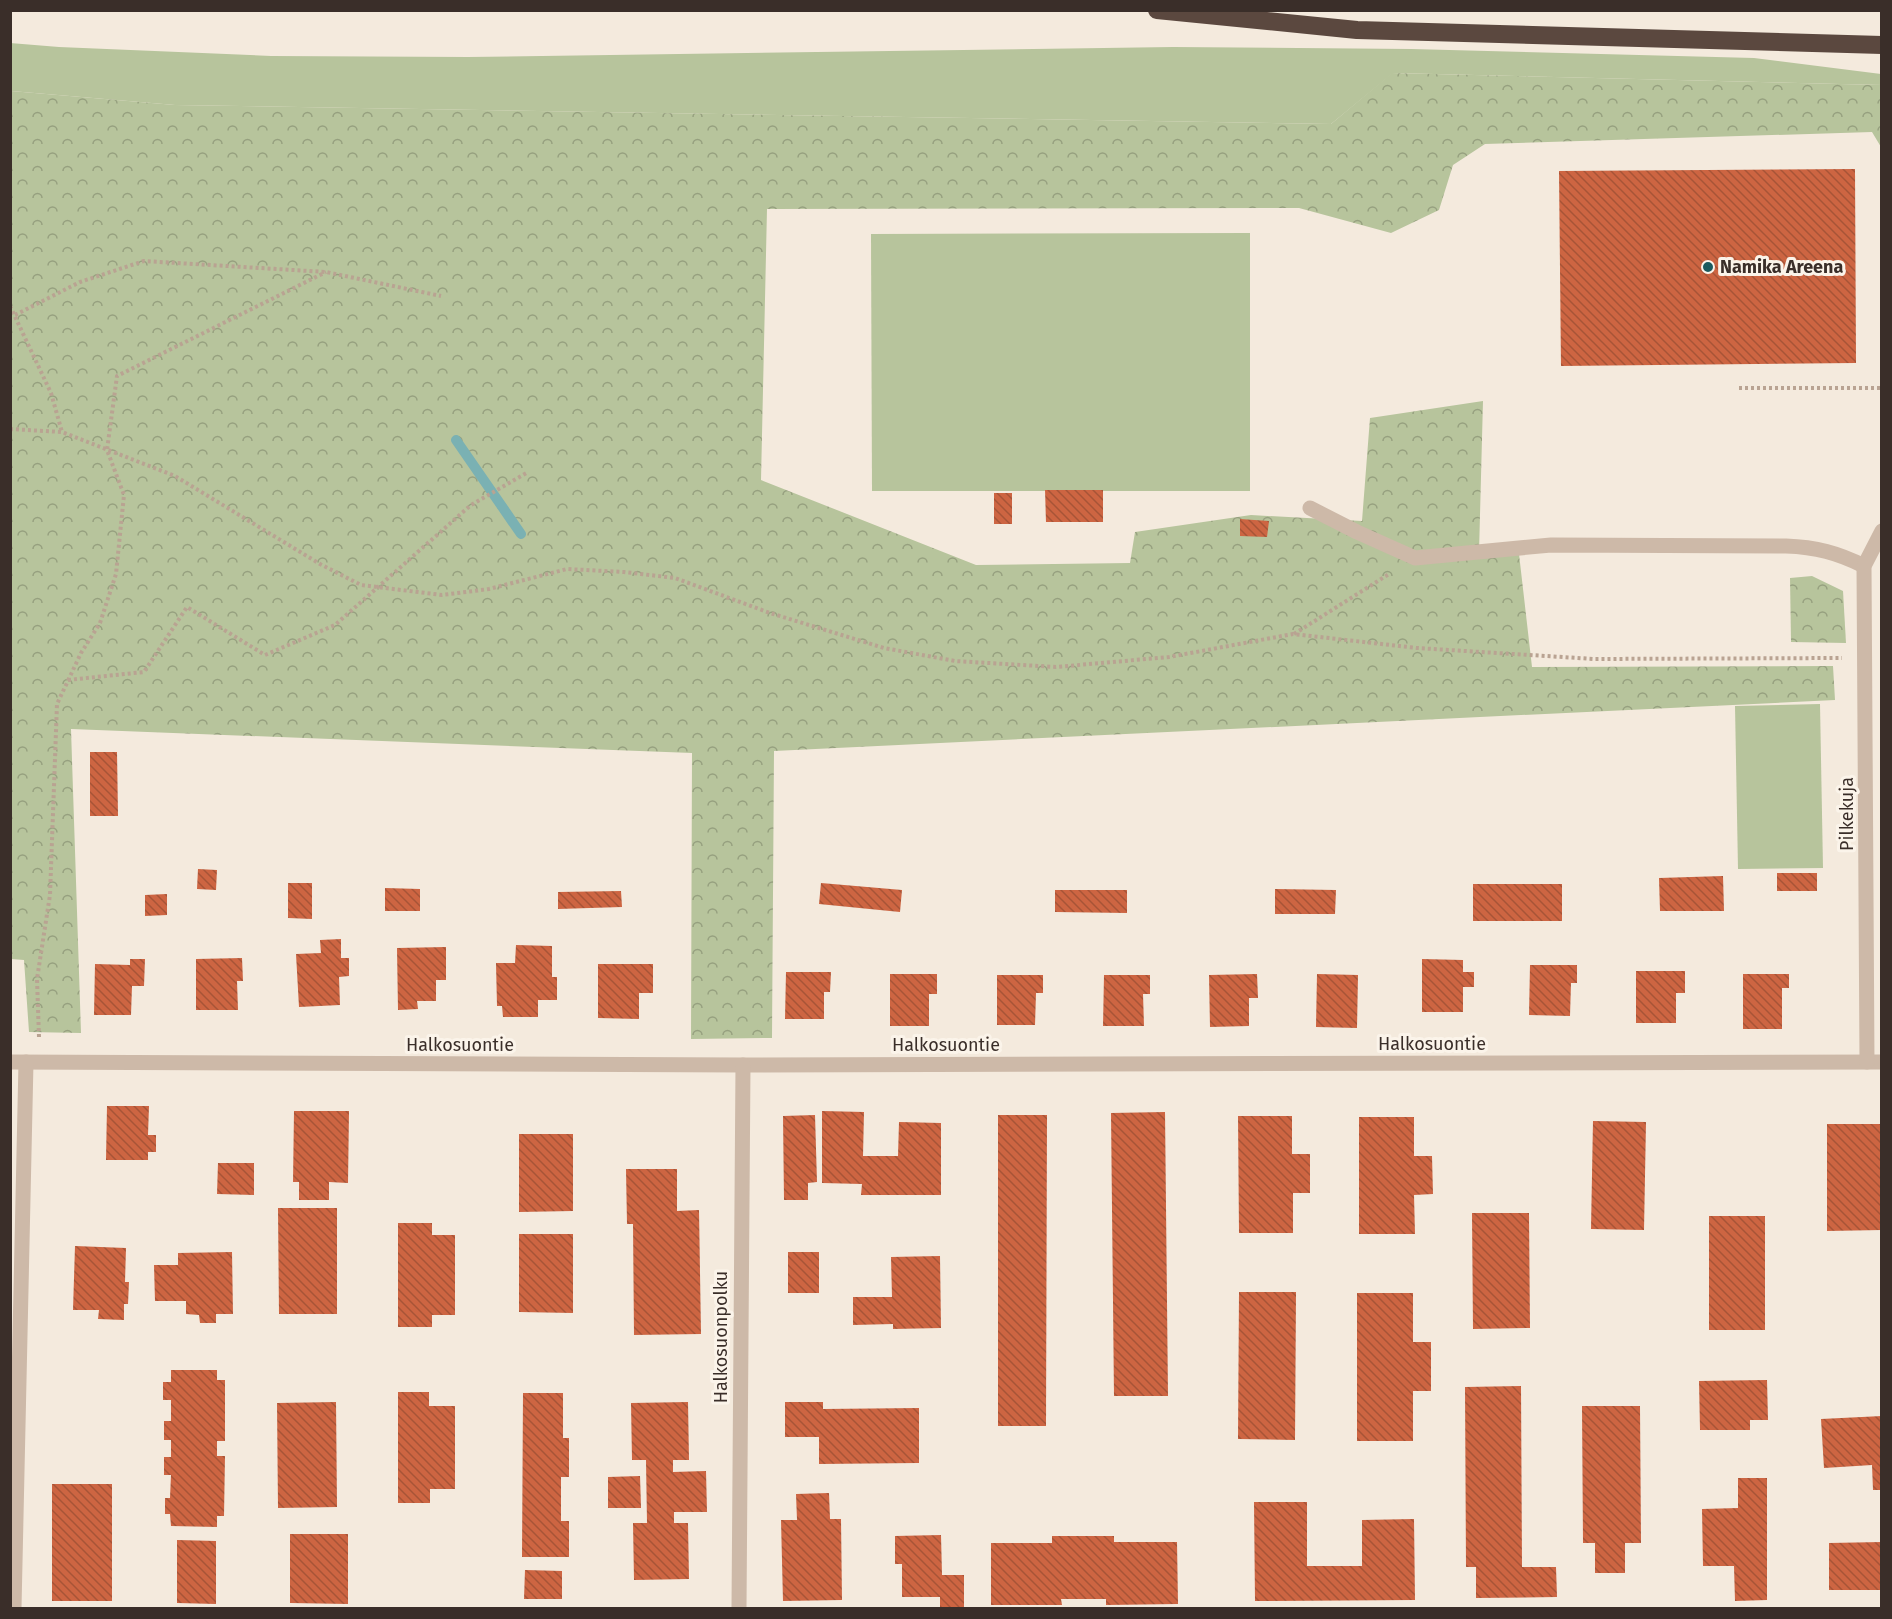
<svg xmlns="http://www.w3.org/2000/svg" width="1892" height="1619" font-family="'Fira Sans',sans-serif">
	<defs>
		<pattern id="forest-crowns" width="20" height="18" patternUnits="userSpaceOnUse" patternTransform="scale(1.5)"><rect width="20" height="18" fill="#b7c49c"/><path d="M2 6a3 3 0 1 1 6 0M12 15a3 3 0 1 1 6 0" fill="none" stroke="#96a07f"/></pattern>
		<pattern id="building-back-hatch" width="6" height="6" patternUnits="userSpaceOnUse" patternTransform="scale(1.5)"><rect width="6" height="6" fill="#cd6542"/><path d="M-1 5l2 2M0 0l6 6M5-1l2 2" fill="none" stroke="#a75437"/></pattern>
	</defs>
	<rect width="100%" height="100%" fill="#f4eadd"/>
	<g fill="#b7c49c">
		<polygon points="10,43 59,47 271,56 468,57 1173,47 1411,49 1754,58 1881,74 1882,85 1393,73 1331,124 175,105 11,91"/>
		<polygon points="1250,233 1250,491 872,491 871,234"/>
		<polygon points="1820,704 1823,868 1738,869 1735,706"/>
	</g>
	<g fill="url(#forest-crowns)">
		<polygon points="1392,73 1881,85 1881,147 1872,132 1485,144 1453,165 1439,210 1391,233 1299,208 767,209 761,480 976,565 1130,563 1135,532 1251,515 1362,521 1370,418 1483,401 1479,553 1519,554 1532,667 1833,666 1835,700 774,751 772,1038 691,1039 692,753 71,729 81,1033 29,1032 24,960 11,959 11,91 175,105 1331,124"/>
		<polygon points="1812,576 1843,591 1846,643 1791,642 1790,578"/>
	</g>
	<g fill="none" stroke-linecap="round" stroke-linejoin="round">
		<polyline stroke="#7ab1b3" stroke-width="10" points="456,440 521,534"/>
	</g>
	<g fill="url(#building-back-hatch)">
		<polygon points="1855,169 1856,363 1561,366 1559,171"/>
		<polygon points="1045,490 1103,490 1103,522 1046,522"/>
		<rect x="994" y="493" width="18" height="31"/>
		<polygon points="1240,519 1269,521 1267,537 1240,536"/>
		<polygon points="90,752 117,752 118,816 90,816"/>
		<polygon points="198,869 217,870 216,890 197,889"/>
		<rect x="1777" y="873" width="40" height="18"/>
		<polygon points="1723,876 1724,911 1660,911 1659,878"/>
		<polygon points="288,883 312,883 312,919 288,918"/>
		<polygon points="821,883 902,890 900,912 819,904"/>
		<rect x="1473" y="884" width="89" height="37"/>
		<polygon points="385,888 420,889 420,911 385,911"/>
		<polygon points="1275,889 1336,890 1335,914 1275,914"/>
		<polygon points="1055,890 1127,890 1127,913 1055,912"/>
		<polygon points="621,891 622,907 558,909 558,892"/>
		<polygon points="167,894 167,915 145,916 145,895"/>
		<polygon points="341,939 341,958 349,958 349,976 339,977 340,1005 299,1007 296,954 321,953 320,940"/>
		<polygon points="516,945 552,946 552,977 557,977 557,1000 538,1000 538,1017 503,1017 502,1006 497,1006 496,963 515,963"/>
		<polygon points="446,947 446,980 436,980 436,1001 417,1001 418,1009 398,1010 397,948"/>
		<polygon points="242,958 243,981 237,981 238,1010 196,1010 196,959"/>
		<polygon points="130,959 145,959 144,986 132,986 131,1015 94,1015 95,964 130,965"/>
		<polygon points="1422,959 1463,960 1463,972 1474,972 1474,987 1463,987 1463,1012 1422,1012"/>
		<polygon points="598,964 653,964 653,993 639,993 639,1019 598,1018"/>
		<polygon points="1530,965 1577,965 1577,983 1571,983 1570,1016 1529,1015"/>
		<polygon points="1636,971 1685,971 1685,993 1676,993 1676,1023 1636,1023"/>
		<polygon points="786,972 831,972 830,992 824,992 824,1019 785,1019"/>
		<polygon points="890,974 937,974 937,994 929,994 929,1026 890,1026"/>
		<polygon points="1257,974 1258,998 1249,998 1249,1026 1210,1027 1209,975"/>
		<polygon points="1317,974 1358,975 1357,1028 1316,1027"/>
		<polygon points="1743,974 1789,974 1789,988 1782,988 1782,1029 1743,1029"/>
		<polygon points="997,975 1043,975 1043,993 1036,993 1035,1025 997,1025"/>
		<polygon points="1104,975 1150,975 1150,994 1143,994 1144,1026 1103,1026"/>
		<polygon points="107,1106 149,1106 148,1135 156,1135 156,1152 148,1152 148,1160 106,1160"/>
		<polygon points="294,1111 349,1111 348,1183 329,1182 329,1200 299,1200 299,1182 293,1182"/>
		<polygon points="822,1111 864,1112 863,1156 898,1156 899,1122 941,1123 941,1195 861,1195 862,1184 822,1183"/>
		<polygon points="1165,1112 1168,1396 1114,1396 1111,1113"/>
		<polygon points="815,1115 817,1182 808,1183 808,1200 784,1200 783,1116"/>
		<polygon points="998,1115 1047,1115 1046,1426 998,1426"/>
		<polygon points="1238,1116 1292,1116 1292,1154 1310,1154 1310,1193 1293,1193 1293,1233 1239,1233"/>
		<polygon points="1359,1117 1414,1117 1414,1156 1432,1156 1433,1194 1414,1195 1415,1234 1359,1234"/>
		<polygon points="1593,1121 1646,1122 1644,1230 1591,1229"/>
		<polygon points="1827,1124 1882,1124 1882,1230 1827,1231"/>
		<polygon points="519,1134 573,1134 573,1211 519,1212"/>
		<polygon points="218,1163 254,1163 254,1195 217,1194"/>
		<polygon points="626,1169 677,1169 677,1211 699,1210 701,1334 634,1335 633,1224 627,1224"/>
		<polygon points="278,1208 337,1208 337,1314 279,1314"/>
		<polygon points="1472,1213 1529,1213 1530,1328 1473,1329"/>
		<rect x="1709" y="1216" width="56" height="114"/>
		<polygon points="398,1223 432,1223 432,1235 455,1235 455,1315 432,1315 432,1327 398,1327"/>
		<polygon points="519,1234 573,1234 573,1313 519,1312"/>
		<polygon points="75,1246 126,1248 125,1282 129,1282 128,1304 124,1304 124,1320 98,1319 99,1310 73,1310"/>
		<polygon points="232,1252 233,1314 216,1314 216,1323 200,1323 199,1315 186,1314 186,1301 155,1301 154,1265 178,1265 178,1253"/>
		<rect x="788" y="1252" width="31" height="41"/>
		<polygon points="940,1256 941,1328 893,1329 893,1324 853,1325 853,1297 892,1297 891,1257"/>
		<polygon points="1239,1292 1296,1292 1295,1440 1238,1439"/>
		<polygon points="1357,1293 1413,1293 1413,1342 1431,1342 1431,1391 1413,1391 1413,1441 1357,1441"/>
		<polygon points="171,1370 217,1370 217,1380 225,1380 225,1441 217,1441 217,1456 225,1456 224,1516 217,1516 217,1527 171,1526 170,1514 165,1514 165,1498 170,1498 171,1475 164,1475 164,1457 171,1457 171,1440 164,1440 164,1421 171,1421 171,1400 163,1400 163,1382 171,1382"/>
		<polygon points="1767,1380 1768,1420 1750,1420 1750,1430 1700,1430 1699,1381"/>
		<polygon points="1521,1386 1522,1567 1556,1567 1557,1597 1476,1598 1476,1567 1466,1567 1465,1387"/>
		<polygon points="398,1392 429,1392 429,1406 455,1406 455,1489 430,1489 430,1503 398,1503"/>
		<polygon points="523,1393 563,1393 563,1438 569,1438 569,1477 561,1477 561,1521 569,1521 569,1557 522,1557"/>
		<polygon points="336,1402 337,1507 278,1508 277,1403"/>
		<polygon points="688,1402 689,1460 673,1460 673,1472 706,1471 707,1512 674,1512 674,1523 688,1523 689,1579 634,1580 633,1523 647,1523 646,1460 632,1460 631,1403"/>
		<polygon points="785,1402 823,1402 823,1409 919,1408 919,1463 819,1464 819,1437 785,1437"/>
		<polygon points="1582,1406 1640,1406 1641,1543 1625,1543 1625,1573 1595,1573 1595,1543 1583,1543"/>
		<polygon points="1882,1416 1882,1490 1873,1490 1872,1465 1824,1468 1821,1419"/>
		<polygon points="640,1476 641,1508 608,1508 608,1477"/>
		<polygon points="1738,1478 1767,1478 1767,1600 1735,1601 1734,1566 1703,1566 1702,1509 1738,1508"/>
		<rect x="52" y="1484" width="60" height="117"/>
		<polygon points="829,1493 830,1519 841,1519 842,1600 783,1601 781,1520 797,1520 796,1494"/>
		<polygon points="1254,1502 1307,1502 1307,1566 1362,1566 1362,1520 1414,1519 1415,1600 1255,1601"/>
		<polygon points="290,1534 348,1534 348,1604 290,1603"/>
		<polygon points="941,1535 942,1575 964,1575 964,1608 940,1608 940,1597 902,1597 902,1564 895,1564 895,1536"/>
		<polygon points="1052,1536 1114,1536 1114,1542 1177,1542 1178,1604 1106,1605 1106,1599 1061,1599 1062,1605 991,1605 991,1543 1052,1543"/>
		<polygon points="177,1540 216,1541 216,1604 177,1603"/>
		<polygon points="1882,1542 1882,1590 1829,1590 1829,1543"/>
		<polygon points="525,1570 562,1571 562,1599 524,1599"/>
	</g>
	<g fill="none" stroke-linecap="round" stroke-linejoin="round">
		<g stroke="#b9a392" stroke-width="4" stroke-dasharray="3 3" stroke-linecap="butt">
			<polyline points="10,306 51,393 62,432"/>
			<polyline points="15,315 80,282 144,261 326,272 441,296"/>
			<polyline points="1739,388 1882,388"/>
			<polyline points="10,429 62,432 175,476 320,564 361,585 442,595 489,589 567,569 624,572 675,578 770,613 884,648 955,661 1056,667 1169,657 1293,634 1417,648 1594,659 1842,658"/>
			<polyline points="1294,634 1389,574"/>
			<polyline points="68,680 144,672 187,607 265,655 335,625 471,505 528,472"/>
			<polyline points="39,1037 37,979 50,895 57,704 81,653 100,623 116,574 124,495 107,450 117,376 326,272"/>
		</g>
		<g stroke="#cdb9a8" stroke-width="15">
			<path d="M1310,508L1357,532L1415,558L1551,545L1786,546C1816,547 1838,553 1864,566"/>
			<polyline points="10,1062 743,1065 1882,1062"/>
			<polyline points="1867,1062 1864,566 1882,531"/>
			<polyline points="14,1608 26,1062"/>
			<polyline points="739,1608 743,1065"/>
		</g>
		<polyline stroke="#5b483f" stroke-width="18" points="1157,10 1357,30 1882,45"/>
	</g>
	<circle fill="#1b5a5e" stroke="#fbf4ea" stroke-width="2" cx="1708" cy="267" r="6"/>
	<g text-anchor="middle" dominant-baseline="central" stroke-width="6" stroke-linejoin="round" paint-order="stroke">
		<g font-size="18" font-weight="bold" fill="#3a2e29" stroke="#fbf4ea" text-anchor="start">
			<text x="1720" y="267">Namika Areena</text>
		</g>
		<g font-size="18" fill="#3a2e29" stroke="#fbf4ea">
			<text transform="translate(1847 814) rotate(-90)">Pilkekuja</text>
			<text x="1432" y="1044">Halkosuontie</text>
			<text x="460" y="1045">Halkosuontie</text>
			<text x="946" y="1045">Halkosuontie</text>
			<text transform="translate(721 1337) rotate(-90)">Halkosuonpolku</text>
		</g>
	</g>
	<rect width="1892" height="1619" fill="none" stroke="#3a2e29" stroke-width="24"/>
</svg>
